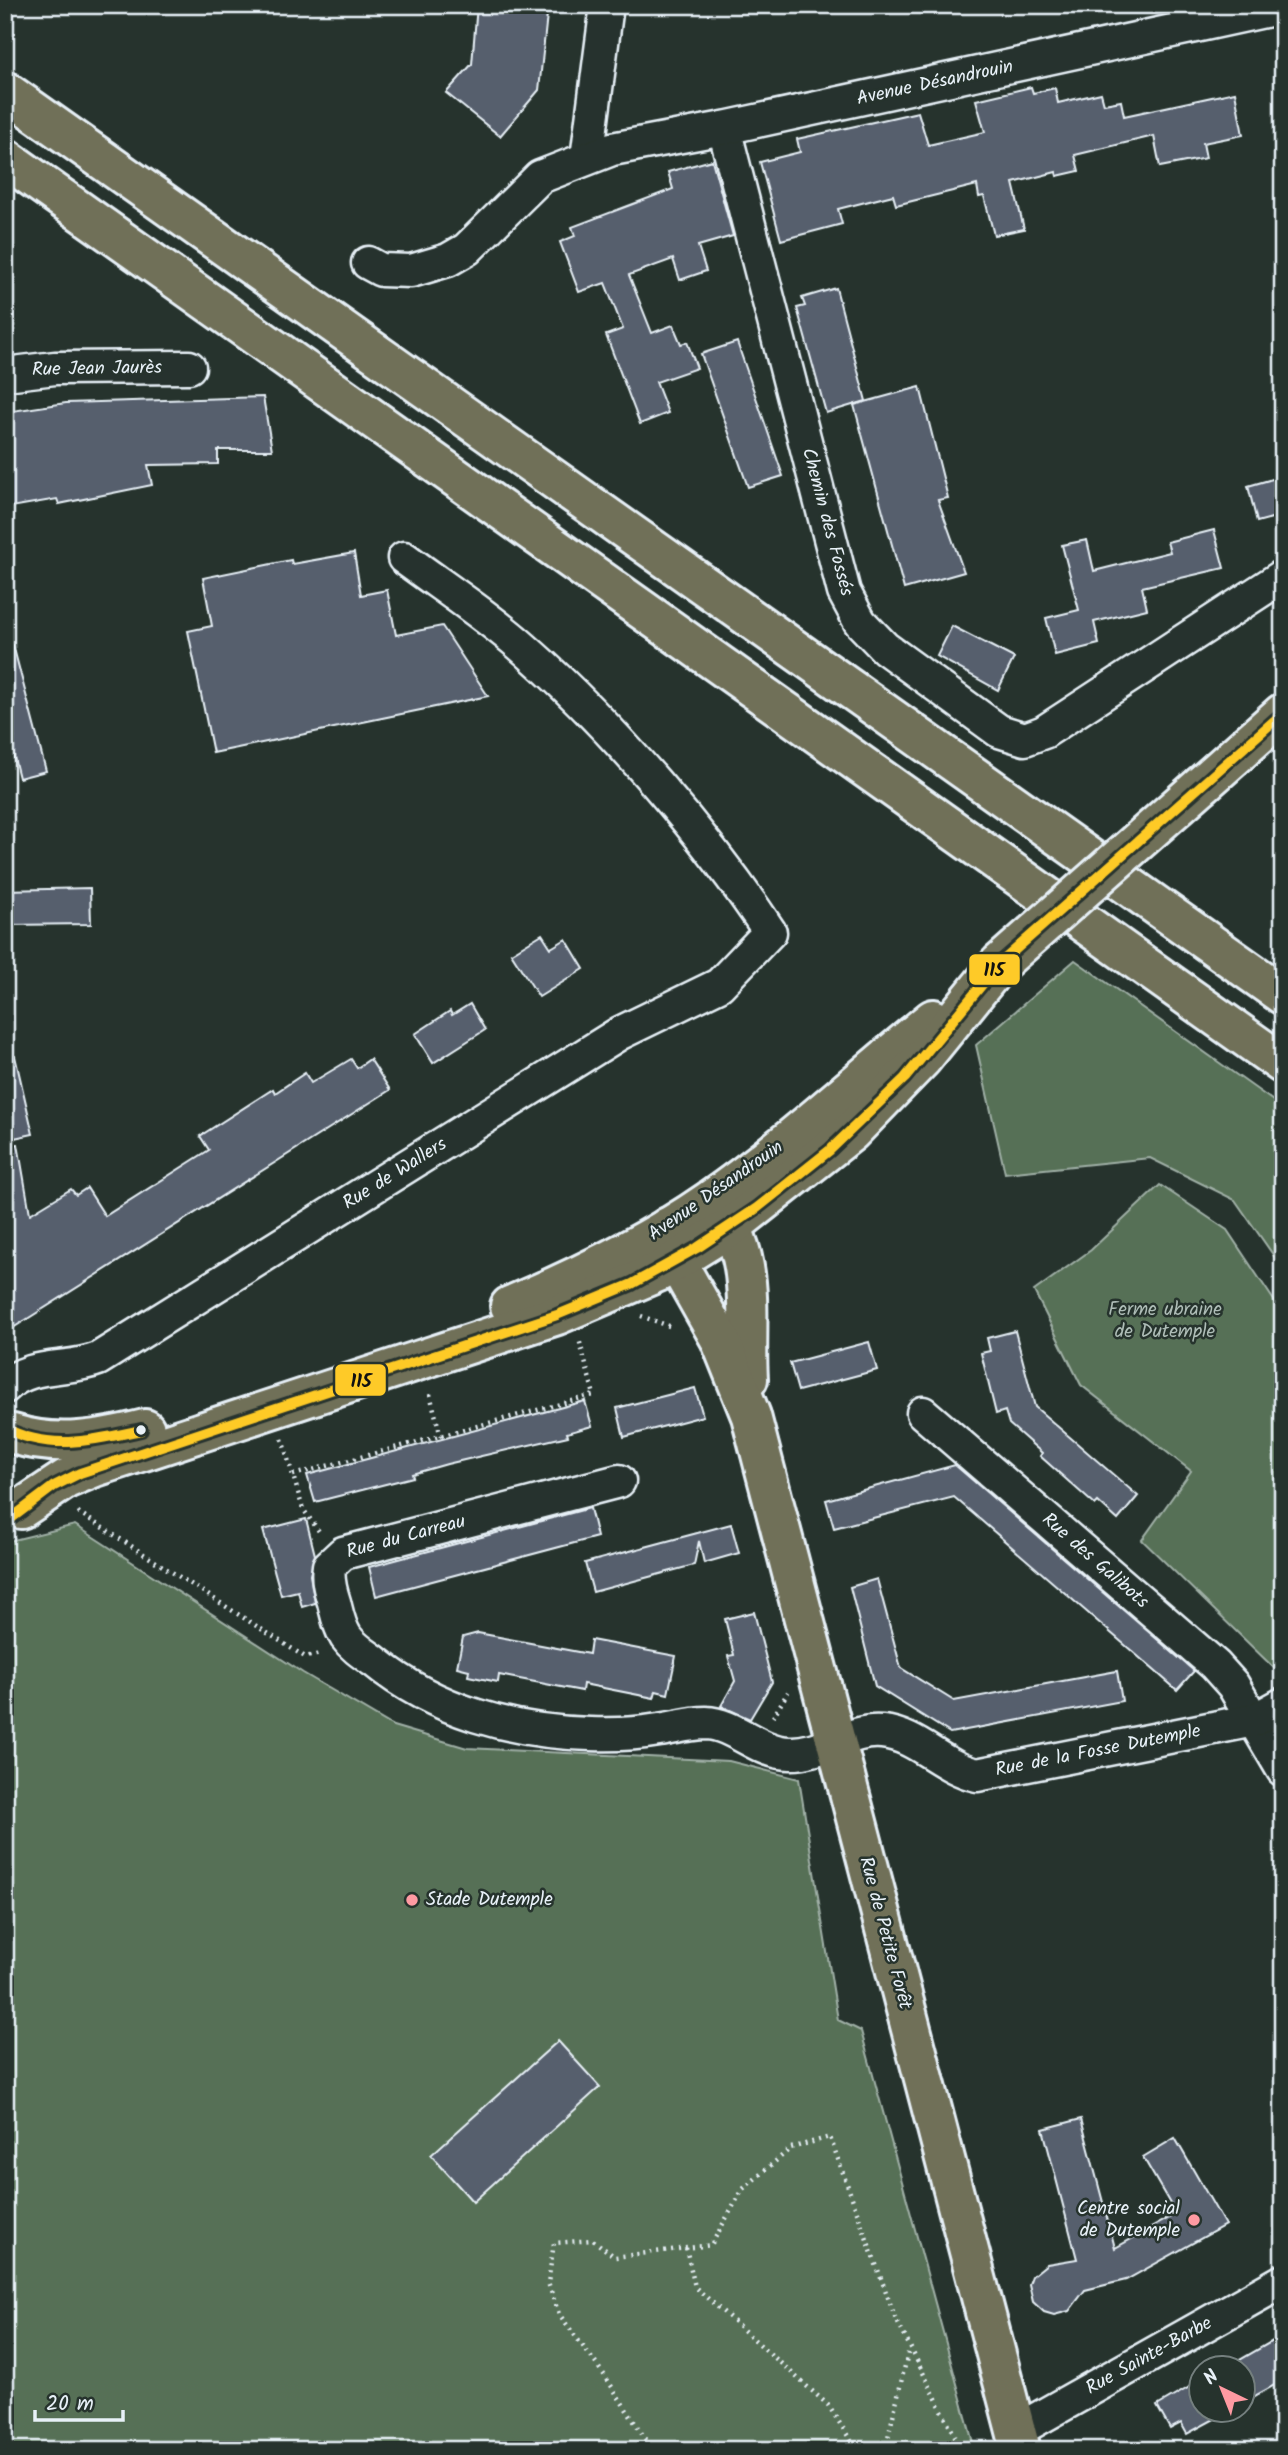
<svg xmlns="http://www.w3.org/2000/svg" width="1288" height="2455" font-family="Kalam,sans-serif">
	<rect width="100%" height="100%" fill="#26332d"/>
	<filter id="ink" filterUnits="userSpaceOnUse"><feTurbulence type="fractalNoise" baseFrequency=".0143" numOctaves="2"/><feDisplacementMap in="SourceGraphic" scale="14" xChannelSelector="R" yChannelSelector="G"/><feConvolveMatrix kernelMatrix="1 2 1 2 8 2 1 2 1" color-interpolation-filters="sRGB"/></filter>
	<g filter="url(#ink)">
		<g fill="#577056" stroke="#a0b0a7" stroke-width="2">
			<polygon points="1075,960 1283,1108 1283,1269 1235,1200 1150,1158 1005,1173 976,1045"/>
			<polygon points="1160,1185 1227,1230 1283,1314 1283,1666 1276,1670 1142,1540 1191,1471 1081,1385 1034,1291 1091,1250"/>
			<polygon points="75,1525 303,1673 393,1726 467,1748 729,1761 799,1779 838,2020 861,2031 975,2450 5,2450 5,1542"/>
		</g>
		<g fill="#575f6d" stroke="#e8f1f8" stroke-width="2">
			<polygon points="477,5 548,5 539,90 500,136 446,93 472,64"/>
			<polygon points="1031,87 1033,93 1055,88 1058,103 1101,93 1104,104 1121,101 1124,116 1235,92 1243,135 1203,143 1206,158 1160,167 1154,136 1075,155 1079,171 1057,176 1056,172 1013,183 1024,229 994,235 984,196 979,197 977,185 896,205 893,195 838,209 842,224 781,240 760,162 800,152 797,139 918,112 928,145 985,132 976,100"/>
			<polygon points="712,160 733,236 698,246 706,271 680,280 673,259 629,275 652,333 673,325 681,344 687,342 697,368 656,382 668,413 640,424 606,335 623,329 605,283 579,292 560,242 575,236 572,227 673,189 668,172"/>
			<polygon points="836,288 866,401 826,413 797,308 805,306 802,298"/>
			<polygon points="737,342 783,476 748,487 701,354"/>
			<polygon points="920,387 948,498 938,500 964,572 904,589 854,405"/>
			<polygon points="263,397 272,450 218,450 218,464 148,465 152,485 59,504 57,499 5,508 5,412 66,403"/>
			<polygon points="1283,476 1283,515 1257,522 1248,486"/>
			<polygon points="1214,530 1224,568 1142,587 1147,609 1094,622 1099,644 1055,655 1046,618 1079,610 1062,545 1087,540 1094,571 1170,552 1167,542"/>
			<polygon points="354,553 361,595 387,590 396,635 442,626 488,696 213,753 188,631 212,626 203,578 291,560 292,564"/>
			<polygon points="952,626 1014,658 998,690 937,656"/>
			<polygon points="13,645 46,771 19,778 9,738 14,737 5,705 5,646"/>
			<polygon points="90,888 91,924 5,925 5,890"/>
			<polygon points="542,934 551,948 566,939 584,969 539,997 511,953"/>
			<polygon points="470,1004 485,1030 433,1063 415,1034 450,1011 452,1015"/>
			<polygon points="15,1056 33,1134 5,1140 5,1057"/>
			<polygon points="351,1059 357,1068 370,1059 390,1090 5,1333 5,1145 18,1144 30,1214 71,1189 76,1195 87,1188 105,1216 209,1150 200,1136 273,1089 275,1093 305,1073 311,1083"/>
			<polygon points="1015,1331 1035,1407 1138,1496 1118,1520 1098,1502 1095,1505 1040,1456 1042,1453 1009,1424 1005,1411 996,1414 981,1353 990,1351 987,1338"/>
			<polygon points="869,1342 877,1370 798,1391 790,1363"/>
			<polygon points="695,1388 703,1416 624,1437 617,1408"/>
			<polygon points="585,1401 592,1426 567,1433 568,1436 447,1464 412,1474 413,1477 315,1502 307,1475"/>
			<polygon points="955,1465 1194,1671 1177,1690 954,1497 834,1528 826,1500"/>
			<polygon points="590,1508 597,1537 376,1596 369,1567"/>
			<polygon points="306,1519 315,1555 310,1575 315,1603 302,1607 298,1591 281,1595 263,1530"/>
			<polygon points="731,1524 739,1553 704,1563 699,1541 694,1565 593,1592 585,1563"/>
			<polygon points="877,1579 901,1668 954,1701 1117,1671 1122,1701 950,1733 875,1686 850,1587"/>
			<polygon points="754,1612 772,1682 750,1719 721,1706 735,1681 728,1656 734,1655 725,1619"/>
			<polygon points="478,1633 589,1654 591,1640 676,1656 668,1694 656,1691 654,1698 583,1684 582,1691 499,1675 498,1682 468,1676 469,1670 457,1667 463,1637"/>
			<polygon points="558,2041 600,2087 473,2202 431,2155"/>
			<polygon points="1081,2119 1115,2248 1176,2214 1143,2157 1175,2138 1225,2225 1126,2280 1085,2290 1069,2311 1054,2315 1044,2312 1033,2302 1029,2284 1032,2276 1047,2264 1077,2259 1043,2129"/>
			<polygon points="1283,2335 1282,2381 1242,2403 1242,2368 1226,2368"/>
			<polygon points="1200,2381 1200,2410 1231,2410 1187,2434 1181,2423 1170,2429 1157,2406"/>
		</g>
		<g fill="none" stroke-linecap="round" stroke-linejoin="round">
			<defs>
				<g id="minor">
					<polyline points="724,128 844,592 860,622 885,648 999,731 1025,739 1044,732 1283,576"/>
					<polyline points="587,158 607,5"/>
					<polyline points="368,263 381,270 411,271 448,260 467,249 540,177 612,149 724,128 1283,7"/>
					<polyline points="5,374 55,368 189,367"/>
					<path d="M5,1387C29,1362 68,1371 98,1359L620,1033L719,985L770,932C707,837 613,727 527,651C489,617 446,589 404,558"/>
					<polyline points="923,1413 1215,1665 1233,1685 1283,1770"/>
					<path d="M619,1481L343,1553L329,1566C327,1579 330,1590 334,1602C337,1614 339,1626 346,1637C353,1647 364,1654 374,1661C435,1711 513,1732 590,1734C613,1735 636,1734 659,1730C674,1728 690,1723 706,1723C735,1724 759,1753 790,1753C821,1754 850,1729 882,1732C917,1735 943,1768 977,1775L1254,1720L1283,1704"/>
					<polyline points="1016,2431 1283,2281"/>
				</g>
				<g id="major">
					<polyline points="1203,784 1283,713"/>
					<path d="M715,1206C759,1251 744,1322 748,1379"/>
					<polyline points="668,1227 676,1261 720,1339 751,1416 1021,2450"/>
					<path d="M510,1306C579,1277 647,1244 709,1201C788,1146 858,1080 933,1019"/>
					<path d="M13,1434C57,1448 101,1440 145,1429"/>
					<polyline points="21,1509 66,1479 95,1467 557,1315 658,1272 732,1226 851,1132 922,1059 999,964"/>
				</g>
				<g id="highway">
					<polyline points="5,91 1283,995"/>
					<polyline points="5,158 1283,1064"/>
				</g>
			</defs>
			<use href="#minor" stroke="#e8f1f8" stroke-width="37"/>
			<use href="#major" stroke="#e8f1f8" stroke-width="44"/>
			<use href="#highway" stroke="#e8f1f8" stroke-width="44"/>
			<g stroke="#e8f1f8" stroke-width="4.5" stroke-dasharray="2 5" stroke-linecap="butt">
				<polyline points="641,1316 672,1327"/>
				<polyline points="430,1394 441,1437"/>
				<polyline points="282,1439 303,1509 321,1534"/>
				<polyline points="293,1475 594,1395 579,1339"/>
				<polyline points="78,1512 305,1657 321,1654"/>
				<polyline points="773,1717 788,1692"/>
				<polyline points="686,2248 695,2287 828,2405 857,2450"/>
				<polyline points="646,2440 605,2376 559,2314 548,2283 554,2243 593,2240 615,2257 711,2245 743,2189 791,2148 830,2137 895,2317 962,2450"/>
				<polyline points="885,2450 909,2349"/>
			</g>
			<use href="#minor" stroke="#26332d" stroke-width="32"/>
			<use href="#major" stroke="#706f59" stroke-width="38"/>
			<use href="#highway" stroke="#706f59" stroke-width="38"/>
			<defs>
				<polyline id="major-bridge" points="999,964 1203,784"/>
			</defs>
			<use href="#major-bridge" stroke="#e8f1f8" stroke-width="44" stroke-linecap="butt"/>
			<use href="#major-bridge" stroke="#706f59" stroke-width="38"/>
			<defs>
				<g id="bus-1">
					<path d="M5,1428C49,1452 95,1440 141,1430"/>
					<polyline points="5,1523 54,1486 80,1473 557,1315 632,1284 697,1248 757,1208 830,1150 905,1078 999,964 1283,713"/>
				</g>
			</defs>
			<use href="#bus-1" stroke="#26332d" stroke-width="16"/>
			<use href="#bus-1" stroke="#feca28" stroke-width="10"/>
		</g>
	</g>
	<circle fill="#e8f1f8" stroke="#26332d" stroke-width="2.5" cx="141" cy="1430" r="6"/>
	<g fill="#ff9aa2" stroke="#26332d" stroke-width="2.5">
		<circle cx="412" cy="1900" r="7"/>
		<circle cx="1194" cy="2220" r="7"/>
	</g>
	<g text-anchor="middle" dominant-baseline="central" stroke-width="5" stroke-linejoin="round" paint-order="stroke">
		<g font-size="19" fill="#e8f1f8" stroke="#26332d">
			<text transform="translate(935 83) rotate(-12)">Avenue Désandrouin</text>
			<text transform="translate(97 369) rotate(-1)">Rue Jean Jaurès</text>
			<text transform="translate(827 522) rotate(75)">Chemin des Fossés</text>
			<text transform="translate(395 1174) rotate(-32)">Rue de Wallers</text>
			<text transform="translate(716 1191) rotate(-35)">Avenue Désandrouin</text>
			<text transform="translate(406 1537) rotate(-15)">Rue du Carreau</text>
			<text transform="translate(1095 1561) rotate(41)">Rue des Galibots</text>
			<text transform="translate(1098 1751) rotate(-11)">Rue de la Fosse Dutemple</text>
			<text transform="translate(885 1933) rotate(75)">Rue de Petite Forêt</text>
			<text transform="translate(1149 2356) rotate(-29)">Rue Sainte-Barbe</text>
		</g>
		<g font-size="19" fill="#aebdb7" stroke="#26332d">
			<text x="1165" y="1310">Ferme ubraine<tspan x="1165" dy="22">de Dutemple</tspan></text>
		</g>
		<g font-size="19" fill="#e8f1f8" stroke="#26332d" text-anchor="start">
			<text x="426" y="1900">Stade Dutemple</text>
			<text x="1180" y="2209" text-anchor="end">Centre social<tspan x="1180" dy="22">de Dutemple</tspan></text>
		</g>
	</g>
	<g stroke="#26332d" stroke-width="2.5">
		<rect x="968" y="953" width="53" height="33" rx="7" fill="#feca28"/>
		<rect x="334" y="1363" width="53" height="34" rx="7" fill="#feca28"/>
	</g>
	<g font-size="19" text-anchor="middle" font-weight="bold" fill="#111">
		<text x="994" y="976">115</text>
		<text x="361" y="1387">115</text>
	</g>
	<rect width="1288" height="2455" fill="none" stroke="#26332d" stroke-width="28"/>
	<rect x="14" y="14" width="1260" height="2427" fill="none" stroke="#e8f1f8" stroke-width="2.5" filter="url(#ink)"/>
	<g transform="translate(1222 2389) rotate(317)"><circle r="33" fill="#26332d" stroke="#747f7e" stroke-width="2"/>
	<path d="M0-5L12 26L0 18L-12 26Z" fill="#ff9aa2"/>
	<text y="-10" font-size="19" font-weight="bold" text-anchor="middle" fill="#e8f1f8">N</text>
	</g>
	<path d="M35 2410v10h88v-10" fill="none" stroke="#e8f1f8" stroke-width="3.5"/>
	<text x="46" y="2410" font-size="21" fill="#e8f1f8" stroke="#26332d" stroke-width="5" paint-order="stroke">20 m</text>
</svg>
